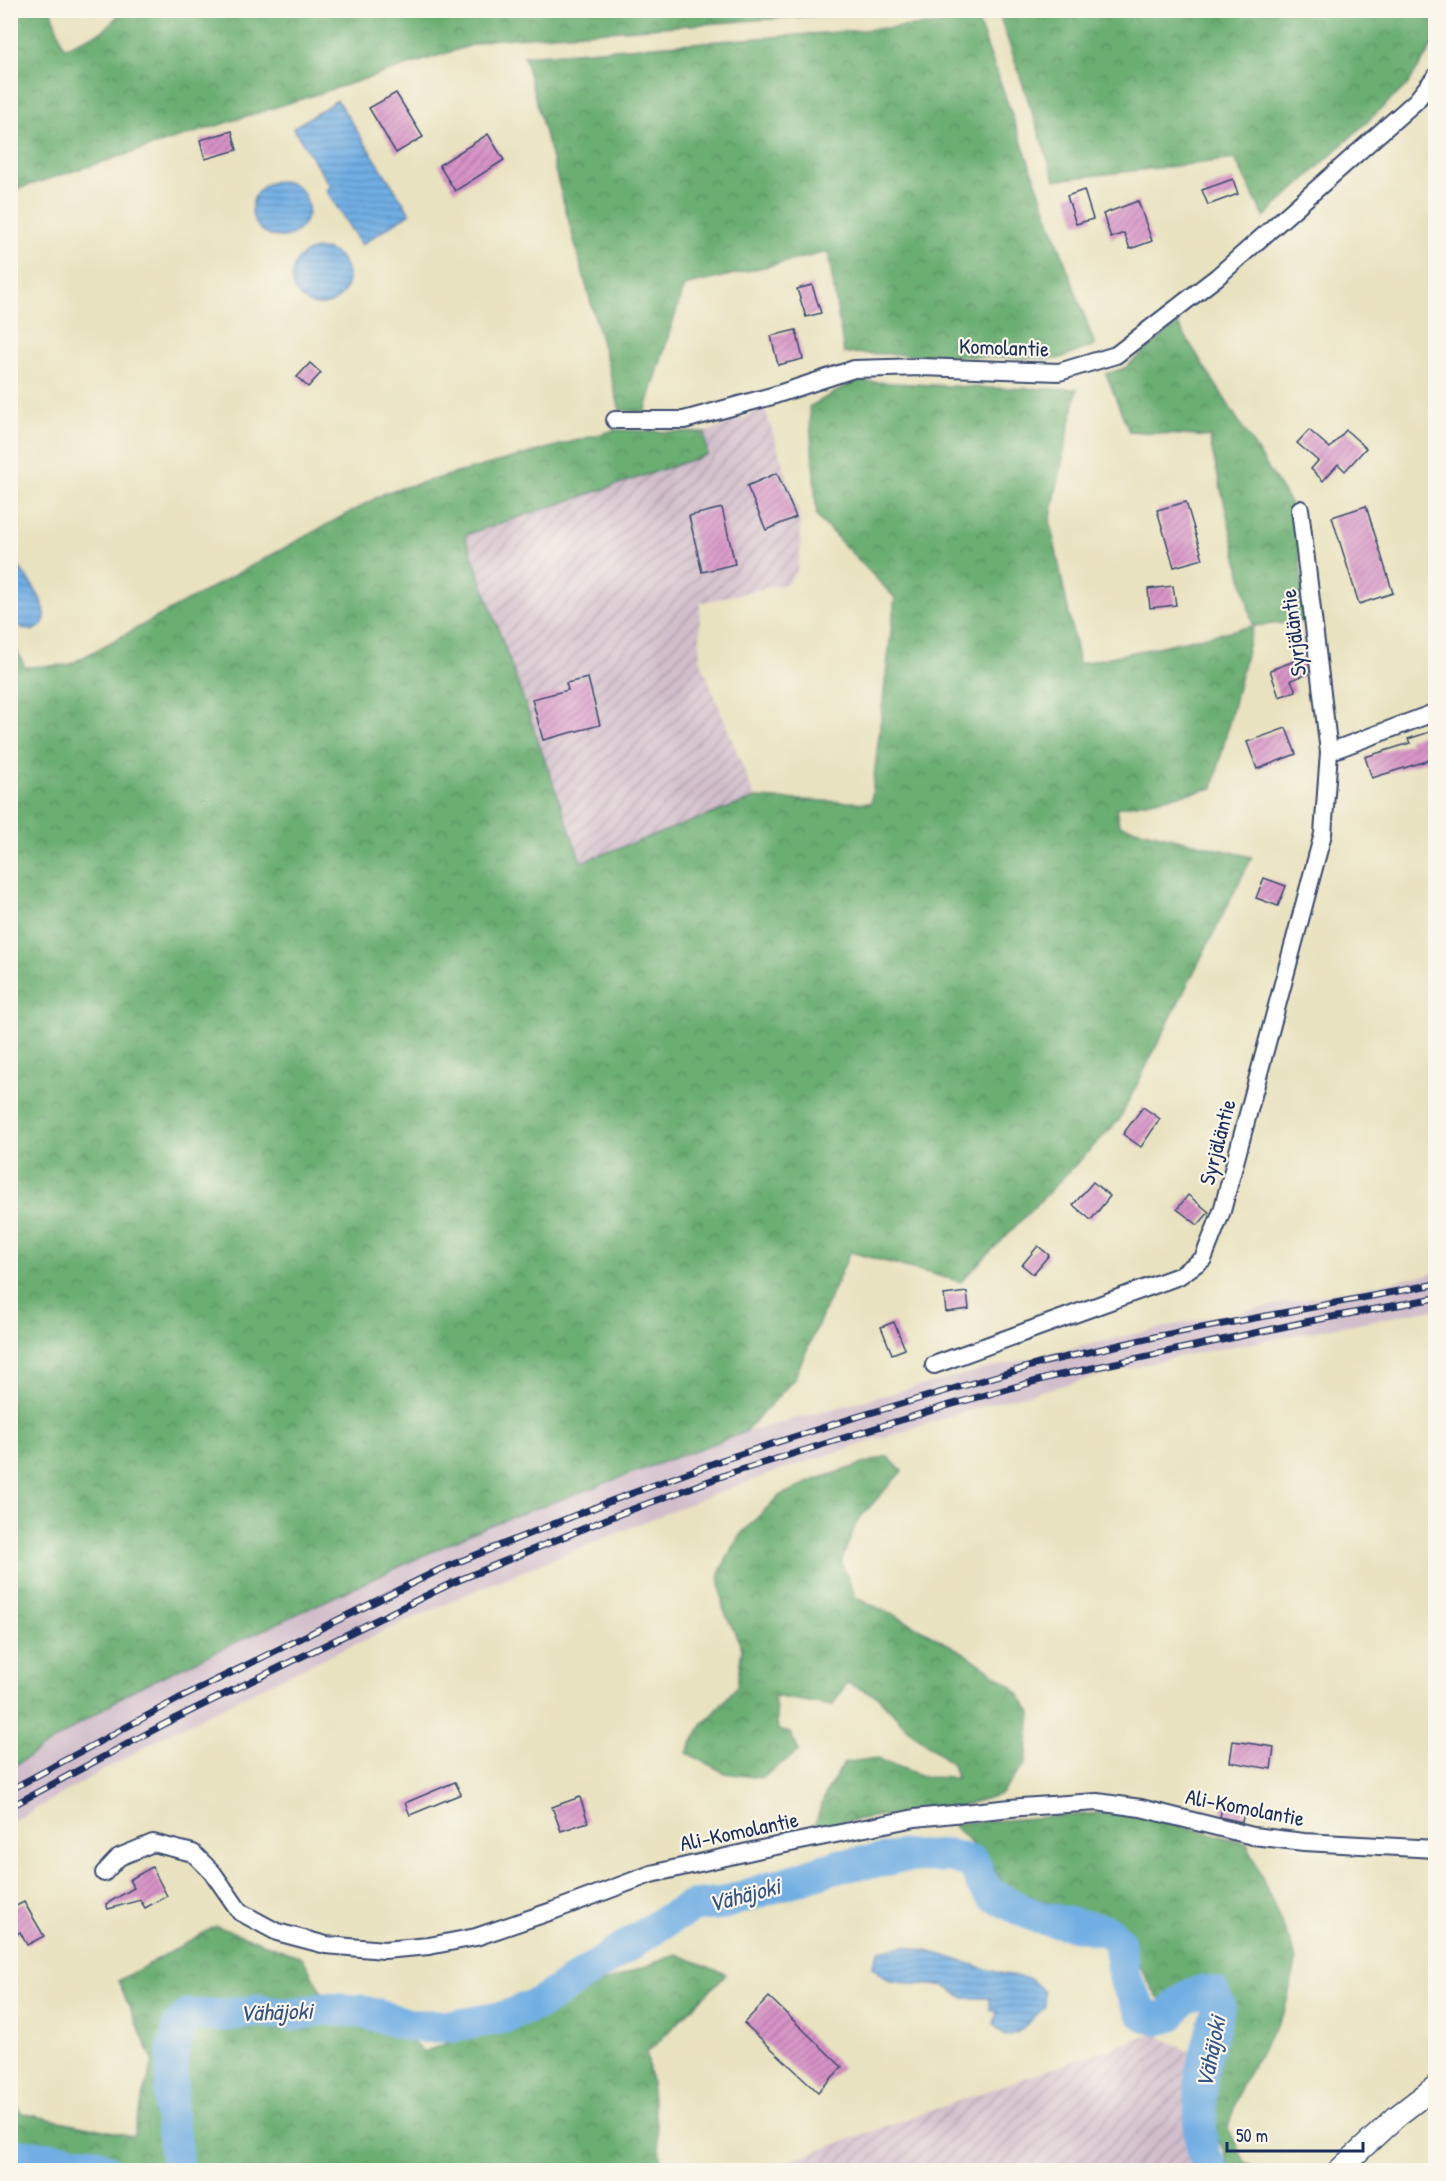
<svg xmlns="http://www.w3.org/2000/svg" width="1446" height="2181" font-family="'Patrick Hand',sans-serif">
	<defs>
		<pattern id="industrial-furrows" width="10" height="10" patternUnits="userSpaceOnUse" patternTransform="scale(1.5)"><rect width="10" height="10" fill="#d1bdcb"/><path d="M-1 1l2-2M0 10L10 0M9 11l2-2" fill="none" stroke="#a99aa8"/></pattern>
		<pattern id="forest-crowns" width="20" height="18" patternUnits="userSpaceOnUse" patternTransform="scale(1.5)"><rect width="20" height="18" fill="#6bae72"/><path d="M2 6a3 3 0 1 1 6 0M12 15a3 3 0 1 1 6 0" fill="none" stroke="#578e61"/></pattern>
		<pattern id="water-rules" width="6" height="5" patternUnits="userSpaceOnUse" patternTransform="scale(1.5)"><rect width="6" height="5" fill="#71aee3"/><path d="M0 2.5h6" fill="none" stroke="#5c8ebb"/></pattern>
		<pattern id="building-hatch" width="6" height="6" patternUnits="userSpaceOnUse" patternTransform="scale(1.5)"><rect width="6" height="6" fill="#d792c6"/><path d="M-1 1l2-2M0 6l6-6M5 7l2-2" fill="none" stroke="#ae78a4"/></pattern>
	</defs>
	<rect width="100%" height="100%" fill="#fbf7ec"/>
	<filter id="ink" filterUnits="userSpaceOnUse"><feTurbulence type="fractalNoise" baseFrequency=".0167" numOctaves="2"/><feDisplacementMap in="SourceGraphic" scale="12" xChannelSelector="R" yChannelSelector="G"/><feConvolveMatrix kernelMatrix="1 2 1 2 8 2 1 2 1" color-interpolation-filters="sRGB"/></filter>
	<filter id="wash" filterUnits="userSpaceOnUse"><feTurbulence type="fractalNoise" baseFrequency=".008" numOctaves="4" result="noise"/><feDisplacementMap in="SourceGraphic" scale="24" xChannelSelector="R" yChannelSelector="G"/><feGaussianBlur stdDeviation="1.35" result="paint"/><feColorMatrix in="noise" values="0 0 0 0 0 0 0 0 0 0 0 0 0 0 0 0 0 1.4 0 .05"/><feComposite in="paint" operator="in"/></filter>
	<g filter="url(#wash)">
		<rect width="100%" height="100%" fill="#e9e2c0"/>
		<g fill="url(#industrial-furrows)">
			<polygon points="765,409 799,514 801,545 797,571 788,583 700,603 700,659 755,798 581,862 465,535 707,455 705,433"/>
			<polygon points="1153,2033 1192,2053 1195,2163 1202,2170 762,2170"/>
		</g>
		<polygon fill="#d1bdcb" points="1435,1273 1435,1309 1175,1357 989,1404 780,1470 704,1498 483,1587 302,1668 165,1735 11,1823 11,1768 131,1691 485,1527 745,1432 981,1370 1174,1325"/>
		<g fill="url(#forest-crowns)" stroke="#436e68" stroke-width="1.5">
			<polygon points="124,10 294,10 297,15 308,10 877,11 488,40 11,191 11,11 51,11 64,48 103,31"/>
			<polygon points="998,11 1435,11 1435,42 1408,84 1264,217 1235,159 1055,180"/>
			<polygon points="978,21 1095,345 1058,359 844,353 828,252 684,286 645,412 620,410 524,56"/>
			<polygon points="1177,323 1295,511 1306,621 1253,626 1213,788 1116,808 1119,825 1252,857 1119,1120 961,1282 850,1252 794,1379 745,1432 485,1527 131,1691 11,1768 10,637 25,667 69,665 387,492 615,430 705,433 707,455 465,535 581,862 755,798 871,803 895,598 817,517 809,407 855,381 989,388 1077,389 1050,521 1079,664 1253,626 1209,437 1129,431 1106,374 1125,368"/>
			<polygon points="887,1456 902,1471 857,1521 841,1562 856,1598 898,1617 966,1654 1013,1687 1031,1712 1026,1763 1001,1794 955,1808 878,1816 814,1827 826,1793 844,1763 876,1758 925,1777 956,1778 952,1764 909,1730 877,1696 847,1683 832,1706 774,1696 778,1730 790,1733 799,1751 761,1778 725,1773 687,1753 702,1725 715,1712 737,1686 742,1648 723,1608 719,1573 740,1535 779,1496 817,1479"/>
			<polygon points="1102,1813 1140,1815 1247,1843 1297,1959 1284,2013 1240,2087 1228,2128 1245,2162 1258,2170 1230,2170 1224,2149 1214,2135 1213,2084 1223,2024 1224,1998 1206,1984 1186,1992 1165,2007 1156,1995 1119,1928 1084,1913 1042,1901 1006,1888 990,1863 952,1824"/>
			<polygon points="216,1926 302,1957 337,2020 390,2024 424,2052 677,1954 726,1974 647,2053 662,2170 11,2170 11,2099 21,2113 133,2136 153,2061 118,1981"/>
		</g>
		<g fill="url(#water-rules)" stroke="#466ea0" stroke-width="1.5">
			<polygon points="337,100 410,213 361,245 326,190 331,187 293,128"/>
			<circle cx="280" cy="209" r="28"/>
			<circle cx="320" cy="277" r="28"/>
			<path d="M13,562C24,570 47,604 45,618C44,622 42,624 40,627L32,631L20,627L11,616L10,563Z"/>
			<polygon points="905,1946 935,1953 999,1973 1030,1979 1044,1991 1045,2007 1018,2032 1005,2036 994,2025 997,2012 990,2009 990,1998 964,1998 948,1988 935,1984 915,1984 890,1981 872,1967 879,1951"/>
		</g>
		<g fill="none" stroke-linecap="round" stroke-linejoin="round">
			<g stroke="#71aee3" stroke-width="33">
				<polyline points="10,2154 93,2163 106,2170"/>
				<path d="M178,2170L170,2110L173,2051L179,2025L189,2015L215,2016L260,2011L292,2015L323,2009L360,2011L413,2026H454L505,2017L542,2002L662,1923L693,1906L724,1903L841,1865L881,1861L901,1856H951L974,1863L982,1884L991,1894L1019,1909L1040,1918L1104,1930L1112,1934L1119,1943L1124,1977L1143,2014L1158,2019L1170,2016C1178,2000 1194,1989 1213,1993L1219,2005L1201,2074L1200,2131L1204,2155L1213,2170"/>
			</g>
		</g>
		<g id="blocks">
			<g fill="url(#building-hatch)">
				<polygon points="396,93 423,137 396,153 369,108"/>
				<polygon points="232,131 237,150 205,159 200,140"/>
				<polygon points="488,134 504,160 455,191 439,165"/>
				<polygon points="1233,179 1238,194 1208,205 1202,190"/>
				<polygon points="1084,190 1093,219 1076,224 1067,196"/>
				<polygon points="1138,201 1152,241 1130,249 1124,233 1111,238 1103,214"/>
				<polygon points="812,285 821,313 806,317 797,289"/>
				<polygon points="796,330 803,359 778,365 771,336"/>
				<polygon points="310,363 321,373 308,387 297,377"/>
				<polygon points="1309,430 1330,448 1346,430 1366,448 1345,471 1338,464 1323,481 1311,469 1318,461 1297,443"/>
				<polygon points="777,473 796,517 766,530 747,486"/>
				<polygon points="1186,502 1203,559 1174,567 1157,510"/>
				<polygon points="1366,506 1393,593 1359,604 1332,517"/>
				<polygon points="722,508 735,564 702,572 689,516"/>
				<polygon points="1173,586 1176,605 1150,608 1148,589"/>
				<polygon points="1303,658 1308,674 1291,680 1296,691 1279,697 1270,670"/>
				<polygon points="588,678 600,725 543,740 532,699 568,690 566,683"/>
				<polygon points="1286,728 1296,754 1257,769 1247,742"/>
				<polygon points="1436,730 1436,758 1372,778 1365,757 1410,743 1408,739"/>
				<polygon points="1264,878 1286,886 1278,906 1256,898"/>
				<polygon points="1143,1107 1160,1119 1141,1147 1123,1134"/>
				<polygon points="1093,1182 1110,1196 1091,1220 1073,1205"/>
				<polygon points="1188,1195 1209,1212 1198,1225 1177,1209"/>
				<polygon points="1038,1246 1049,1255 1033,1274 1022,1265"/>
				<polygon points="967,1292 969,1309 946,1312 944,1295"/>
				<polygon points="894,1322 905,1349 892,1354 881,1327"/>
				<polygon points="1233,1741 1274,1747 1271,1769 1230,1762"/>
				<polygon points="455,1782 461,1794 410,1815 405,1803"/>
				<polygon points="580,1797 588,1822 561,1831 552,1807"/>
				<polygon points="1223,1804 1245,1809 1242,1822 1220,1817"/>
				<polygon points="152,1867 167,1896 145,1908 140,1900 108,1909 106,1904 134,1888 129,1880"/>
				<polygon points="24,1902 44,1936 27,1945 20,1932 10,1937 10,1909"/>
				<polygon points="769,1997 842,2067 818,2092 744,2023"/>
			</g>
		</g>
	</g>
	<g filter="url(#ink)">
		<use href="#blocks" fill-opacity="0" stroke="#3a4a6d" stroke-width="1.5"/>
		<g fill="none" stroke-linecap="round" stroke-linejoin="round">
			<defs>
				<g id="minor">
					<polyline points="615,420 684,420 772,396 854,369 921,367 1059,372 1116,355 1217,277 1416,101 1436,76"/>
					<polyline points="1329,752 1436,712"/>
					<polyline points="934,1365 1179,1276 1203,1259 1222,1211 1323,834 1329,752 1300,509"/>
					<polyline points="104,1873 119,1857 153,1843 193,1853 213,1873 240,1912 277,1932 326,1945 384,1950 429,1946 476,1937 555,1910 651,1874 761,1849 915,1818 1021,1807 1097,1802 1141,1808 1253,1836 1304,1842 1436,1849"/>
				</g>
				<polyline id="tertiary" points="1339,2170 1397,2116 1436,2086"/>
			</defs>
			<use href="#minor" stroke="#3a4a6d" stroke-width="20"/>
			<use href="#tertiary" stroke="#3a4a6d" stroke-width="24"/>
			<use href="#minor" stroke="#fff" stroke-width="16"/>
			<use href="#tertiary" stroke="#fff" stroke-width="21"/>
			<defs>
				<g id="rail">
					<polyline points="10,1790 178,1699 441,1569 611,1501 725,1459 853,1418 1045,1362 1159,1336 1436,1284"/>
					<polyline points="10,1807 172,1720 452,1583 614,1516 728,1474 946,1406 1051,1377 1310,1321 1436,1298"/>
				</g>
			</defs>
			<use href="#rail" stroke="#1b2f5e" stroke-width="7"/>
			<use href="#rail" stroke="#fbf7ec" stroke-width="4.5" stroke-dasharray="14" stroke-linecap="butt"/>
		</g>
	</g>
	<g text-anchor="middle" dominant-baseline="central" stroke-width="4.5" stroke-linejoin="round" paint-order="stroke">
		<g font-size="22" fill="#1b2f5e" stroke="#fbf7ec">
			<text transform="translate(1004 347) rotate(2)">Komolantie</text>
			<text transform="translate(1293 633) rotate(-97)">Syrjäläntie</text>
			<text transform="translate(1217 1142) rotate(-75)">Syrjäläntie</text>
			<text transform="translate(1245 1807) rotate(11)">Ali-Komolantie</text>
			<text transform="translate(739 1831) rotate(-12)">Ali-Komolantie</text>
		</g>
		<g font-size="24" font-style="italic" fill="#355586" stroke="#fbf7ec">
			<text transform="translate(744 1894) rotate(-15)">Vähäjoki</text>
			<text transform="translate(276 2011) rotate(-2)">Vähäjoki</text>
			<text transform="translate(1210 2052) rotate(-79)">Vähäjoki</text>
		</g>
	</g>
	<rect width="1446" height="2181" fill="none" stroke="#fbf7ec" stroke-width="36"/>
	<path d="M1227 2142v9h136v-9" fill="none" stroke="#1b2f5e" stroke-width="3"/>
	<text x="1236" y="2142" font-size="18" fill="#1b2f5e" stroke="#fbf7ec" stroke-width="4.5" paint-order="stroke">50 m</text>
</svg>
